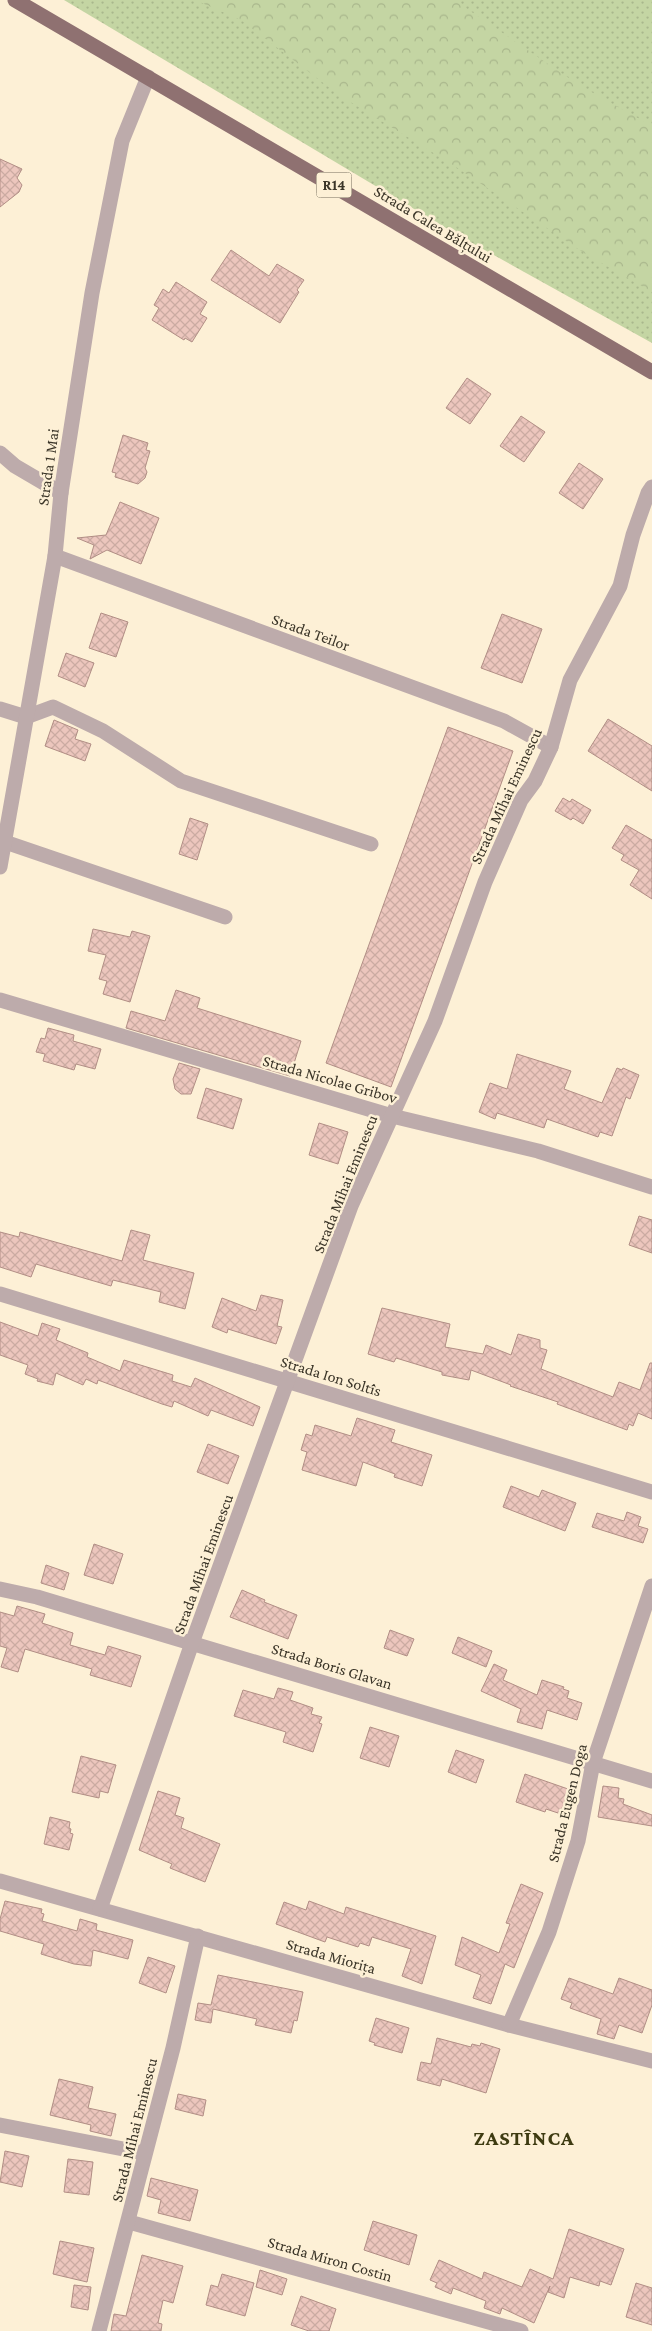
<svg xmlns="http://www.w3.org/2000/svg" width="652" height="2331" font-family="'Crimson Pro',serif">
	<defs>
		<pattern id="grass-dots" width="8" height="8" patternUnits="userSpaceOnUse" patternTransform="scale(1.25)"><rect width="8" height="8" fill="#c4d5a3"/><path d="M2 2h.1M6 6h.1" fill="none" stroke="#a9b78c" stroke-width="1.8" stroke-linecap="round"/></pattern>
		<pattern id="forest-crowns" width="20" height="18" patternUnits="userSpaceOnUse" patternTransform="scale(1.25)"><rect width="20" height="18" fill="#c4d5a3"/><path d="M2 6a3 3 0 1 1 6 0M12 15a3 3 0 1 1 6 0" fill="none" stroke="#a9b78c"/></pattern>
		<pattern id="building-cross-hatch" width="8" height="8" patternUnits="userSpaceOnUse" patternTransform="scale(1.25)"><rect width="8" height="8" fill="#ecc6bd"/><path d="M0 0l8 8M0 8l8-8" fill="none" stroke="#cbaba2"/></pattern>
	</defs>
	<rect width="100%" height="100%" fill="#fdf0d6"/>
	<polygon fill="url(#grass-dots)" points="64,0 652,0 652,343 456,234"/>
	<polygon fill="url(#forest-crowns)" points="195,0 454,0 579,85 652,126 652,292 584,253 453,165 339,95 241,20"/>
	<g fill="url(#building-cross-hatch)" stroke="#b18e85">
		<polygon points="0,159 22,169 17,178 22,185 19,192 0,207"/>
		<polygon points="231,250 269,276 277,264 304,280 297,290 299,292 280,323 211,280"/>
		<polygon points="176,282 207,302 200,314 207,318 192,342 185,338 184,340 152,320 159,308 154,305 163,289 169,293"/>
		<polygon points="467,378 491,394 470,424 446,408"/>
		<polygon points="521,416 545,432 524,462 500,446"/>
		<polygon points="123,435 148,443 146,450 150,451 145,468 147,472 145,478 138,484 115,477 116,473 112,472"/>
		<polygon points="579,463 603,479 583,509 559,493"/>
		<polygon points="120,502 159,518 141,564 107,550 90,559 94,545 77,538 106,535"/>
		<polygon points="101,613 128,622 116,657 89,648"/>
		<polygon points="502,614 542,629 522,683 481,668"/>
		<polygon points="66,653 94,663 85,687 58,676"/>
		<polygon points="608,719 652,746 652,791 588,751"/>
		<polygon points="54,720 78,730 75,739 91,744 85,761 45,746"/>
		<polygon points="448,727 513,751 391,1087 326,1063"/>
		<polygon points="563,798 570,802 572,799 591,810 583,824 573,818 571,820 555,811"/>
		<polygon points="190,818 208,824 197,860 179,854"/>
		<polygon points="626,825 652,840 652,899 630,885 639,870 621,860 624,855 612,848"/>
		<polygon points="93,929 130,937 132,931 150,936 130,1002 103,994 107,981 99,979 106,955 88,951"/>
		<polygon points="176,990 200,998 197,1008 301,1041 290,1076 126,1028 131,1011 165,1021"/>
		<polygon points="48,1028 74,1035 73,1041 101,1049 95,1069 76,1064 74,1070 43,1061 45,1054 36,1052 41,1038 45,1039"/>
		<polygon points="517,1054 571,1071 564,1089 602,1103 617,1068 622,1070 623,1068 639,1075 630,1099 626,1097 612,1136 600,1132 598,1137 547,1119 544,1128 497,1113 495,1119 479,1112 490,1083 507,1089"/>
		<polygon points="179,1063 200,1069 191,1094 181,1094 175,1089 173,1079"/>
		<polygon points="206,1088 242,1099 233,1129 197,1118"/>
		<polygon points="319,1123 348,1132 338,1164 309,1155"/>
		<polygon points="639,1216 652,1220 652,1253 629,1245"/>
		<polygon points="131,1230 150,1235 143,1260 194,1273 185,1309 159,1302 161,1292 113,1280 111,1286 36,1264 31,1277 0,1267 0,1232 19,1237 20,1232 122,1261"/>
		<polygon points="261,1295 283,1300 277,1326 282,1327 276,1344 228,1329 227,1333 212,1327 222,1298 256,1311"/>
		<polygon points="382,1308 450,1324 445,1347 483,1354 486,1345 511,1355 518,1334 540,1340 540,1348 547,1350 541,1369 613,1397 619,1382 640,1390 650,1363 652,1363 652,1419 638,1413 633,1426 629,1424 627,1430 557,1404 558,1402 510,1386 511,1385 471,1370 469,1380 442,1375 442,1372 396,1358 394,1362 368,1354"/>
		<polygon points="0,1322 38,1336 42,1323 60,1329 56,1340 88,1353 87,1357 120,1371 124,1360 173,1375 172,1381 191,1387 195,1378 260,1407 253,1426 211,1410 208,1416 174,1401 172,1407 162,1404 98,1380 97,1384 86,1379 83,1385 56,1373 53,1385 37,1381 38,1379 25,1374 28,1365 0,1355"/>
		<polygon points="357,1418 395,1430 391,1442 432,1455 422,1486 394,1477 395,1474 363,1462 356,1486 302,1470 307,1452 301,1450 306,1434 312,1436 315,1425 351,1436"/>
		<polygon points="208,1444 239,1456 228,1484 197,1472"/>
		<polygon points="511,1486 539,1497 542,1490 576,1503 565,1531 503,1507"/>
		<polygon points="627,1512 641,1517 638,1526 648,1529 643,1543 592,1527 597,1513 624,1521"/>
		<polygon points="94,1544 123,1554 113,1584 84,1575"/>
		<polygon points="46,1565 69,1573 64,1590 41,1583"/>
		<polygon points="242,1590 265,1600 264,1602 297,1615 288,1639 230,1617"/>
		<polygon points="17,1606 45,1614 42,1623 73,1633 70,1645 105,1655 108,1646 141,1656 131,1687 90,1675 92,1669 25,1649 18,1672 1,1667 7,1648 0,1646 0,1612 14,1616"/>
		<polygon points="390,1630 414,1639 407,1656 384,1648"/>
		<polygon points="458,1637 492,1651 486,1667 452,1653"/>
		<polygon points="494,1664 507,1670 503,1680 537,1695 542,1680 564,1687 563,1689 569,1691 567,1698 582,1703 577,1720 547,1710 542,1729 517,1722 521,1709 481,1691"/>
		<polygon points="278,1688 293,1692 290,1700 313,1708 311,1714 322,1717 319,1723 322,1724 313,1752 283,1742 286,1732 234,1716 243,1690 274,1699"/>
		<polygon points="370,1727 399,1736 389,1767 360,1758"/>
		<polygon points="456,1750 484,1760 476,1783 448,1772"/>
		<polygon points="81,1756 116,1765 108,1793 100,1791 99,1798 72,1792"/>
		<polygon points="525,1774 568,1789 561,1814 546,1809 545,1812 516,1802"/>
		<polygon points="603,1786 619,1788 618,1798 624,1799 623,1804 652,1815 652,1826 598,1817"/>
		<polygon points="158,1791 180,1798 175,1815 184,1818 181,1828 220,1844 205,1882 170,1868 172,1864 139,1850"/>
		<polygon points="50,1817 70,1822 69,1828 71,1829 70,1833 73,1834 69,1850 44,1844"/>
		<polygon points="521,1884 543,1893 514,1968 505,1964 491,2004 473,1998 481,1975 455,1965 462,1937 499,1953 510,1924 506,1923"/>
		<polygon points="5,1901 42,1909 41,1913 44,1914 42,1921 77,1931 80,1919 97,1924 96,1930 133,1940 128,1959 93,1950 91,1966 74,1964 41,1954 44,1944 0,1931 0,1919"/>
		<polygon points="309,1901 344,1914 346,1907 436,1936 422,1984 402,1976 411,1949 372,1937 369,1946 360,1943 358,1947 327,1937 325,1942 276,1924 284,1902 306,1910"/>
		<polygon points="148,1957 175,1966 166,1993 139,1983"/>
		<polygon points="218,1975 303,1992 297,2021 294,2020 291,2033 255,2025 257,2019 213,2009 211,2023 195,2020 198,2003 211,2005"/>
		<polygon points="569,1978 613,1994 619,1978 652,1990 652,2005 642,2033 619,2025 614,2039 597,2034 601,2019 570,2008 572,2003 561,1999"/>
		<polygon points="376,2018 409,2028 402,2053 374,2045 375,2043 369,2041"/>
		<polygon points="437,2038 471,2047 472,2044 480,2046 481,2043 500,2049 486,2093 442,2079 440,2086 417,2080 421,2062 431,2064"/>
		<polygon points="59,2079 93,2087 88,2108 116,2114 111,2136 90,2131 91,2125 50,2115"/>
		<polygon points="178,2094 206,2100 203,2116 175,2109"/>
		<polygon points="5,2151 29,2156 22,2187 0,2182"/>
		<polygon points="68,2159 93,2162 89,2195 64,2192"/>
		<polygon points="151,2178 198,2190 190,2221 158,2213 161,2200 147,2196"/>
		<polygon points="373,2221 417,2235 409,2265 364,2250"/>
		<polygon points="569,2229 624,2249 611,2285 600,2281 599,2286 570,2277 564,2298 548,2292 550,2286 534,2323 502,2308 500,2314 484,2308 486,2301 453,2288 451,2294 435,2287 437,2283 430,2280 439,2260 482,2279 484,2272 522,2287 530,2269 553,2279"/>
		<polygon points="60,2241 94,2248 87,2282 53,2274"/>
		<polygon points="142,2255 183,2266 173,2303 163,2300 158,2323 162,2324 161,2331 111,2331 114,2314 126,2316"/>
		<polygon points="260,2270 287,2279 282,2295 256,2287"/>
		<polygon points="222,2274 254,2283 245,2316 206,2305 211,2285 218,2287"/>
		<polygon points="636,2283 652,2288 652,2325 626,2317"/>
		<polygon points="74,2285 91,2287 88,2310 71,2307"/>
		<polygon points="301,2296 336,2309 329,2331 309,2331 291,2325"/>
	</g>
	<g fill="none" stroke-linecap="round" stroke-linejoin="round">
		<g stroke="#bdabab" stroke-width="15">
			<polyline points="0,453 15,466 61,493"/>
			<polyline points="55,556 504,721 551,747"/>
			<polyline points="0,709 26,717 53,707 103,731 181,781 371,844"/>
			<polyline points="5,842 225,917"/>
			<polyline points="0,867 55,556 61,493 92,293 122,141 148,77"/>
			<polyline points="0,1000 392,1116 538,1151 652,1187"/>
			<polyline points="0,1294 652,1492"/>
			<polyline points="0,1589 37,1597 652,1781"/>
			<polyline points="0,1881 509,2025 652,2061"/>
			<polyline points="100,1909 192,1643 351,1206 435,1021 485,882 521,800 535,781 551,747 570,680 620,586 633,535 648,493 652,487"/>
			<polyline points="509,2025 549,1932 578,1841 593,1763 652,1586"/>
			<polyline points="0,2125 144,2153"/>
			<polyline points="129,2222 521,2331"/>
			<polyline points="99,2331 173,2048 198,1936"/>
		</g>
		<polyline stroke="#8f7171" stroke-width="15" points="15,0 652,372"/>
	</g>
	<g text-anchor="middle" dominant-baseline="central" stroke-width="5" stroke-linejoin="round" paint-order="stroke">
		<rect fill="#fdf0d6" stroke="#756d5c" stroke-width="1" x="316.5" y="172.5" width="35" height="25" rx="4"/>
		<g font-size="15" font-weight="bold" fill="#3b3528">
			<text x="334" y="185">R14</text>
		</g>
		<g font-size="16" fill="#3b3528" stroke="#fdf0d6">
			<text transform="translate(433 224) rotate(31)">Strada Calea Bălțului</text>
			<text transform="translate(48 467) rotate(-82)">Strada 1 Mai</text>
			<text transform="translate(311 632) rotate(20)">Strada Teilor</text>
			<text transform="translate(506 796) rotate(-65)">Strada Mihai Eminescu</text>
			<text transform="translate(330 1079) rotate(16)">Strada Nicolae Gribov</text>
			<text transform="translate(345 1184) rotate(-68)">Strada Mihai Eminescu</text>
			<text transform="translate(331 1376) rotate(17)">Strada Ion Soltîs</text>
			<text transform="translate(203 1564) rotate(-70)">Strada Mihai Eminescu</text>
			<text transform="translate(332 1666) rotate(17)">Strada Boris Glavan</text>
			<text transform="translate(567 1803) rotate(-76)">Strada Eugen Doga</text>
			<text transform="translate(331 1956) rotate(16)">Strada Miorița</text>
			<text transform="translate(134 2130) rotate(-76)">Strada Mihai Eminescu</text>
			<text transform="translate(330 2259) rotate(16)">Strada Miron Costin</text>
		</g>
		<g font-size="21" font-weight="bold" letter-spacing="1" fill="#3e3b11" stroke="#fdf0d6">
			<text x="524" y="2138">ZASTÎNCA</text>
		</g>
	</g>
</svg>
